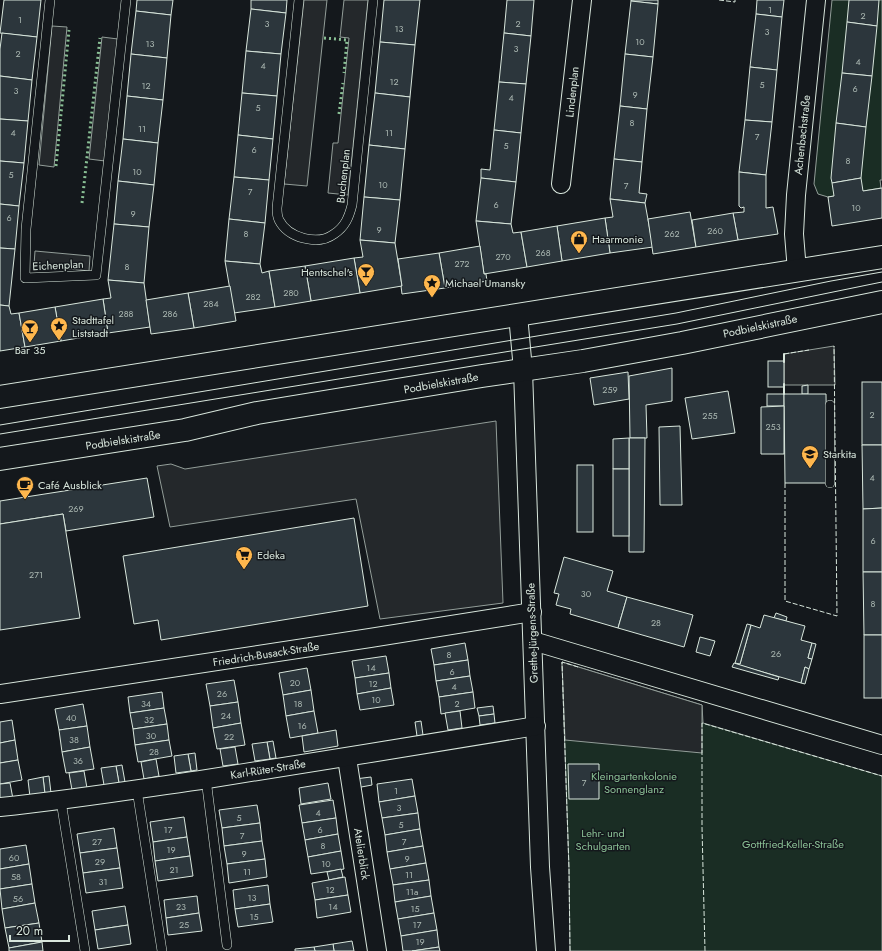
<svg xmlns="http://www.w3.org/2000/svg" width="882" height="951" font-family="Jost,sans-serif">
	<rect width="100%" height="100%" fill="#14181c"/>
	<g fill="#1a2d24" stroke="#939e99">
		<polygon points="832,0 882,0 882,180 880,180 881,188 828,197 818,194 814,184"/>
		<polygon points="562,662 702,705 703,723 882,776 882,951 570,951 569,869"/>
	</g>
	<g fill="#24282b" stroke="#939e99">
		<polygon points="304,0 327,0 307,186 284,184"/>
		<polygon points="344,0 368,0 348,195 328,193 333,143 338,143 349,38 340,37"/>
		<polygon points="52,26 67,27 54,167 39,165"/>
		<polygon points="102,37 118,39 105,161 89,159"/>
		<polygon points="35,251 90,256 89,271 34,265"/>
		<polygon points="834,346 835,385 784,385 784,354"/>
		<polygon points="496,421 503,603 380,619 356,499 170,527 157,466 171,464 185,469"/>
		<polygon points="562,662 702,705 702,753 565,740"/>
	</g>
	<g fill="#2c363c" stroke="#d8e6dc">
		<polygon points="4,0 41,0 37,37 0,33"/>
		<polygon points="137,0 173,0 171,15 136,11"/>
		<polygon points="251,0 287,0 286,13 251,9"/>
		<polygon points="384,0 420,0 415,45 380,42"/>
		<polygon points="507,0 534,0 531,36 504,33"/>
		<polygon points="631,0 658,0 658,4 631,1"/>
		<polygon points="757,0 784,0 782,17 756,14"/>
		<polygon points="849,0 879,0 877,26 847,22"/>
		<polygon points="631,1 658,4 653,57 625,54"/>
		<polygon points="251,9 286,13 281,54 246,51"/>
		<polygon points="136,11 171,15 167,58 131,54"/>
		<polygon points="756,14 782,17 777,70 750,67"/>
		<polygon points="847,22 877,26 872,76 842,73"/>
		<polygon points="2,33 37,37 32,80 0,76 0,49"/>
		<polygon points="504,33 531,36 526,84 499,82"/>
		<polygon points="380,42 415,45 410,97 375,93"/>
		<polygon points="246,51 281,54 277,96 242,93"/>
		<polygon points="131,54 167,58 163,100 127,96"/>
		<polygon points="625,54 653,57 647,109 620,106"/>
		<polygon points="750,67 777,70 772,122 745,120"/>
		<polygon points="842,73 872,76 866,127 836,123"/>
		<polygon points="0,76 32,80 28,121 0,119"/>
		<polygon points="499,82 526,84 521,133 494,130"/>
		<polygon points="242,93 277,96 273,139 238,135"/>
		<polygon points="375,93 410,97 405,149 369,145"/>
		<polygon points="127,96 163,100 158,143 123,139"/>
		<polygon points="620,106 647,109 642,162 614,159"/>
		<polygon points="0,119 28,121 24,163 0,161"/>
		<polygon points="745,120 772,122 766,175 739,172"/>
		<polygon points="836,123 866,127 861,178 832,183 831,178"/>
		<polygon points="494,130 521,133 516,182 481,178 481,169 490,170"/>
		<polygon points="238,135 273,139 269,180 234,177"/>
		<polygon points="123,139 158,143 154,185 118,181"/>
		<polygon points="369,145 405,149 400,200 364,197"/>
		<polygon points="614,159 642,162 639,193 647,194 645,203 610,199"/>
		<polygon points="0,161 24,163 19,206 0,204"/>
		<polygon points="739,172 766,175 766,208 773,207 778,234 738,240 733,213 744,212 744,207 741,208 739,206"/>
		<polygon points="234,177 269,180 265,223 229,219"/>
		<polygon points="481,178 516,182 511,224 476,221"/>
		<polygon points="861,178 863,191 882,188 882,218 832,226 828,197 834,196 832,183"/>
		<polygon points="118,181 154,185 149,227 114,224"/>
		<polygon points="364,197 400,200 395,243 360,240"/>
		<polygon points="610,199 645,203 653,247 610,253 605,218 613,217"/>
		<polygon points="0,204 19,206 15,249 0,248"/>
		<polygon points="690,212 696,247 653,254 648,219"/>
		<polygon points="733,213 738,240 696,247 692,220"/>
		<polygon points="605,218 610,253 562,261 557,226"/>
		<polygon points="229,219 265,223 260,264 225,261"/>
		<polygon points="476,221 511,224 513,233 521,232 527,267 484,274"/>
		<polygon points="114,224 149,227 144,283 108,280"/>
		<polygon points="557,226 562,261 527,267 521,232"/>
		<polygon points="360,240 395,243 402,286 360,293 354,258 363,257"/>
		<polygon points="480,246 484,274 486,274 487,281 445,288 439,253"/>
		<polygon points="0,248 15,249 9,306 0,305"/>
		<polygon points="439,253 445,288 402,294 401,286 402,286 398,259"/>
		<polygon points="354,258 360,293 311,301 305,266"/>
		<polygon points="225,261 260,264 262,273 269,271 275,307 234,313"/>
		<polygon points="305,266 311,301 275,307 269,271"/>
		<polygon points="108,280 144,283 150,327 108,333 103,299 111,298"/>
		<polygon points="230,286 236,321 194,328 188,293"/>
		<polygon points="188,293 194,328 151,334 146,300"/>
		<polygon points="103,299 108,333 61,341 55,307"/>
		<polygon points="0,305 9,306 11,314 19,313 25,347 0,351"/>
		<polygon points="55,307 61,341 25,347 19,313"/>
		<rect x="768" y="361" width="16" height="26"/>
		<polygon points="672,368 672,401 646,405 647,438 630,438 629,376"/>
		<polygon points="628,372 629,399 594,405 590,378"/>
		<rect x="862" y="382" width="20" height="63"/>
		<polygon points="808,385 808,394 802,394 802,386"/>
		<polygon points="728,391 735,433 692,439 685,398"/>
		<rect x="767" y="394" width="17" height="12"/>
		<polygon points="784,394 826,394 827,483 785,483"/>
		<polygon points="784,406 784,454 761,454 761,407"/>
		<polygon points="680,426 682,505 660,505 659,427"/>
		<polygon points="629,438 645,438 644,552 629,552"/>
		<polygon points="629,438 629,469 613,469 613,439"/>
		<polygon points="862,445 882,445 882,508 863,509"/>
		<rect x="577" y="465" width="16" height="67"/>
		<rect x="613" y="469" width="16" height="67"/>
		<polygon points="147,478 154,517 66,531 63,514 0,524 0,501"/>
		<polygon points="882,508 882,572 863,572 863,509"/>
		<polygon points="63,514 80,618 0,630 0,524"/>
		<polygon points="354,518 368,606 161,640 158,620 134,624 123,556"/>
		<polygon points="564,557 613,571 607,591 627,597 618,628 570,614 571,609 556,605 559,594 554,593"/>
		<polygon points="863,572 882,572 882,635 864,635"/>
		<polygon points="627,597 693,615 684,647 618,628"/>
		<polygon points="776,613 787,617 786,621 774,618"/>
		<polygon points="764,615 805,626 801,640 812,643 808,658 812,659 809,669 805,667 801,683 735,664 740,664 751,625 760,628"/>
		<polygon points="747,624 751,625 740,664 735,663"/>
		<rect x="864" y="635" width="18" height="63"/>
		<polygon points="700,637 715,641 710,656 696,652"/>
		<polygon points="465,643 468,660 434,665 431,649"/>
		<polygon points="812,643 816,644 812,659 808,658"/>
		<polygon points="386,656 389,673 355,678 352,661"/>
		<polygon points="468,660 470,676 436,681 434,665"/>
		<polygon points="734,663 779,677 778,680 732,667"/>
		<polygon points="805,667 809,669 805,684 801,683"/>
		<polygon points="307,668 311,690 283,695 279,673"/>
		<polygon points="389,673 391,688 357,694 355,678"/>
		<polygon points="470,676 473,692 439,697 436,681"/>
		<polygon points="234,680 238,702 210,706 206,684"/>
		<polygon points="391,688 394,705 360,710 357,694"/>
		<polygon points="311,690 314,711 286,716 283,695"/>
		<polygon points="162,692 164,708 130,713 128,697"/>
		<polygon points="473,692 475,708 441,714 439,697"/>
		<polygon points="238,702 241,723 213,728 210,706"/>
		<polygon points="83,704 87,726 59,730 55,709"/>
		<polygon points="493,706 494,714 479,716 477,708"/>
		<polygon points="164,708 167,724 133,729 130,713"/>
		<polygon points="314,711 318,733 290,738 286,716"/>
		<polygon points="460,711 462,728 448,730 445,713"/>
		<polygon points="494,714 495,723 480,725 479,716"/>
		<polygon points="12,720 15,740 0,743 0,722"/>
		<polygon points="421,721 423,735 417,736 415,722"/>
		<polygon points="241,723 245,745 217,749 213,728"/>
		<polygon points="167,724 169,740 135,745 133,729"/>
		<polygon points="87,726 90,747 62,752 59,730"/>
		<polygon points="336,730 338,746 304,752 302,736"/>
		<polygon points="15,740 18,760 0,763 0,743"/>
		<polygon points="169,740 172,756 138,762 135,745"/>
		<polygon points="273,741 276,758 270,759 267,742"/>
		<polygon points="267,742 270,759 255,761 252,744"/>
		<polygon points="90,747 94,769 66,773 62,752"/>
		<polygon points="235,747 238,764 223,766 220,749"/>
		<polygon points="195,753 197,770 191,771 188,754"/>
		<polygon points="188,754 191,771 176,773 174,756"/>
		<polygon points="156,759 159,776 144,779 141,762"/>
		<polygon points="18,760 22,780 0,784 0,763"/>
		<polygon points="568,764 599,764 599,799 569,799"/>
		<polygon points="122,765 125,782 119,783 116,766"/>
		<polygon points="116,766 119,783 104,785 101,768"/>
		<polygon points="84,771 87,788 72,790 69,773"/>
		<polygon points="49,776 51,793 45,794 43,777"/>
		<polygon points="43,777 45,794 30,797 28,780"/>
		<polygon points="371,777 372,785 356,788 355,779"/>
		<polygon points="412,779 415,796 379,802 377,784"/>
		<polygon points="10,783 13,799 0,802 0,784"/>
		<polygon points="328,783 331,799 301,804 299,788"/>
		<polygon points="415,796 418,813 382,818 379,802"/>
		<polygon points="333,800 336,818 302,823 299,805"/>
		<polygon points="257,805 260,823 222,828 219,810"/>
		<polygon points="418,813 420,829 385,835 382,818"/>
		<polygon points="184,817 187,837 153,842 150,822"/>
		<polygon points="336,818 338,834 305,840 302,823"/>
		<polygon points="260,823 262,841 224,846 222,828"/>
		<polygon points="114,828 117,848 80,853 77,834"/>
		<polygon points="420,829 423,846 387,852 385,835"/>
		<polygon points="338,834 341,851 308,857 305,840"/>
		<polygon points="187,837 190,856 155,861 153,842"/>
		<polygon points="262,841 265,859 227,864 224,846"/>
		<polygon points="26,845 29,864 0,869 0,849"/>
		<polygon points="423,846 426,863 390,869 387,852"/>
		<polygon points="117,848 120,868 83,873 80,853"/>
		<polygon points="341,851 344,869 311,874 308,857"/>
		<polygon points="190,856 193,876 158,881 155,861"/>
		<polygon points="265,859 267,877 229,883 227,864"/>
		<polygon points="426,863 429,880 393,885 390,869"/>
		<polygon points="29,864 32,884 0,889 0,869"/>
		<polygon points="120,868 123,888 86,893 83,873"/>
		<polygon points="341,869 343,877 329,880 327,872"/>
		<polygon points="345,877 348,895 315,900 312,883"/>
		<polygon points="429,880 431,896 395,902 393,885"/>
		<polygon points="32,884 35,903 2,909 0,889"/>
		<polygon points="268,885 270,904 235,909 233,890"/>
		<polygon points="348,895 351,912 317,918 315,900"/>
		<polygon points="197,896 199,913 166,918 164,900"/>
		<polygon points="431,896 434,913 398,919 395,902"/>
		<polygon points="35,903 39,923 5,928 2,909"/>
		<polygon points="270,904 273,922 238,927 235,909"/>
		<polygon points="125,906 128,925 95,930 92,911"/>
		<polygon points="199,913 202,931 168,935 166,918"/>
		<polygon points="434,913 437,930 401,936 398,919"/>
		<polygon points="39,923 42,942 9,948 5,928"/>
		<polygon points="128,925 131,944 98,949 95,930"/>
		<polygon points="437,930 439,947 412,951 403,951 401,936"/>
		<polygon points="352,941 354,951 334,951 333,944"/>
		<polygon points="42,942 43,951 9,951 9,948"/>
		<polygon points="333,944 334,951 315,951 314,947"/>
		<polygon points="314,947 315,951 295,951 295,949"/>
		<polygon points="439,947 440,951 412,951"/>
	</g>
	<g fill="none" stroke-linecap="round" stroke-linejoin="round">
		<defs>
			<g id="lane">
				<polyline points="50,0 26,229 25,278 96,275 126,0"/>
				<path d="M299,0L277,208C277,212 277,216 279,220C288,238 318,246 334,234C345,227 349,217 352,205L373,0"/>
				<polyline points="830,483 830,405"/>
				<polyline points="206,779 227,945"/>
				<polyline points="137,790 162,951"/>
				<polyline points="61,801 85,951"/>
			</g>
			<g id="street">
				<polyline points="561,184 582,0"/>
				<polyline points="797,271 794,234 796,195 816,0"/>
				<polyline points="518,315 523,370 540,867 546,951"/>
				<polyline points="533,641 882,745"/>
				<polyline points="0,694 370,638 532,612"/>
				<polyline points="347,758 377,951"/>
				<path d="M0,807C69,800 138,789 207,779C317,762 426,744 536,726"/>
			</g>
			<g id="secondary">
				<polyline points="0,397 882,257"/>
				<polyline points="0,459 185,430 257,413 482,376 583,361 682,343 882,302"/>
			</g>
		</defs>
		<use href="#lane" stroke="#d8e6dc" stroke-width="10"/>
		<use href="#street" stroke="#d8e6dc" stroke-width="20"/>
		<use href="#secondary" stroke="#d8e6dc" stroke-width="24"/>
		<use href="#lane" stroke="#14181c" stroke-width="9"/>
		<use href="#street" stroke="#14181c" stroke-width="18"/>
		<use href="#secondary" stroke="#14181c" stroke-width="22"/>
		<g stroke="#d8e6dc" stroke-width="1">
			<polyline points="0,425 676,313 831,281 882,272"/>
			<polyline points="0,434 677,324 882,282"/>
		</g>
		<g stroke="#8ac095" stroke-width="3" stroke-dasharray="2 3" stroke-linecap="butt">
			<polyline points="324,38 347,40 344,73"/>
			<polyline points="339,114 343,83"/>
			<polyline points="56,166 69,30"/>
			<polyline points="82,203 100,38"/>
		</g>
		<g stroke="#d8e6dc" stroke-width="1" stroke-dasharray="5 2" stroke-linecap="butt">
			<polyline points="719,0 735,2 735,0"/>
			<polyline points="784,354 809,350"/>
			<polyline points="785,483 785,601 837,616 834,346"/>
			<polyline points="570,951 569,869 562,662 578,667"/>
			<polyline points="705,951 702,827 702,723 882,776"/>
		</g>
		<g stroke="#d8e6dc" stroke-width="2">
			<polyline points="784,354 784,362"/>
			<polyline points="784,384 784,394"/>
		</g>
	</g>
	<defs>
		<symbol id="shop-pin" viewBox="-11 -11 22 30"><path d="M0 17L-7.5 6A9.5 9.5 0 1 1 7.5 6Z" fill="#ffb74d" stroke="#14181c"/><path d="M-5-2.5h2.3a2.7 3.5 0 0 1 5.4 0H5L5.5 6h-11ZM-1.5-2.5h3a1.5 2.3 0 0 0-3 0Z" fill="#111"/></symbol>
		<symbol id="bar-pin" viewBox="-11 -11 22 30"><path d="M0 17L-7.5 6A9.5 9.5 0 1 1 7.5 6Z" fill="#ffb74d" stroke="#14181c"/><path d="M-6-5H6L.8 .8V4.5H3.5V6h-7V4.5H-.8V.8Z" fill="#111"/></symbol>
		<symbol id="sight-pin" viewBox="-11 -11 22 30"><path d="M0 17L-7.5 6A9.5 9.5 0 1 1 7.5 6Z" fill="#ffb74d" stroke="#14181c"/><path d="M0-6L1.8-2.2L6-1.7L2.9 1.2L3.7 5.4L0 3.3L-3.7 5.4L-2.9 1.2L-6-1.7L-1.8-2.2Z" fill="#111"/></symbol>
		<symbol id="school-pin" viewBox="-11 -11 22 30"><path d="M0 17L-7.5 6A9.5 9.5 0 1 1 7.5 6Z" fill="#ffb74d" stroke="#14181c"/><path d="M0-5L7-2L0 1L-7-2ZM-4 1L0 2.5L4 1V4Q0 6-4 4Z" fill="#111"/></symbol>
		<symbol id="cafe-pin" viewBox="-11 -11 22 30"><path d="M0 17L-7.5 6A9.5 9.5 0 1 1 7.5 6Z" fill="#ffb74d" stroke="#14181c"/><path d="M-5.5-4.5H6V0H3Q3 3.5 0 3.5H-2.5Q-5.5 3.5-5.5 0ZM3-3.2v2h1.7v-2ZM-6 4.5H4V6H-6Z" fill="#111"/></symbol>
		<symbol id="supermarket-pin" viewBox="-11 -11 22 30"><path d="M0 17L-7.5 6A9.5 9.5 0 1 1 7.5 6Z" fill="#ffb74d" stroke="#14181c"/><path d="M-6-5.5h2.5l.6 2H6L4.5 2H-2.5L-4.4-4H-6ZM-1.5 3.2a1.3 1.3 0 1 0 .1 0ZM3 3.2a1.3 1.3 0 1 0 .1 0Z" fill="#111"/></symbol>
	</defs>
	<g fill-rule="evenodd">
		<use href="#shop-pin" x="569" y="229" width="20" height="27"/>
		<use href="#bar-pin" x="356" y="262" width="20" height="27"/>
		<use href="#sight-pin" x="422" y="273" width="20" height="27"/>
		<use href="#sight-pin" x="49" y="316" width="20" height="27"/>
		<use href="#bar-pin" x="20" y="318" width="20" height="27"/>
		<use href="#school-pin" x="800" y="444" width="20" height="27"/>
		<use href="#cafe-pin" x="15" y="475" width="20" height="27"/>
		<use href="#supermarket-pin" x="234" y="545" width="20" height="27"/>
	</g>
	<g text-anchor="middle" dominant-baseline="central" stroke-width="3" stroke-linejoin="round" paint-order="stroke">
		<g font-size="9" fill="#adbab4">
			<text x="770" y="9">1</text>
			<text x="863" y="15">2</text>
			<text x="20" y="19">1</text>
			<text x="267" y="23">3</text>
			<text x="518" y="23">2</text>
			<text x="399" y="28">13</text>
			<text x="767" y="31">3</text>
			<text x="640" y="41">10</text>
			<text x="150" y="43">13</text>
			<text x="516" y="48">3</text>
			<text x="18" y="53">2</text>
			<text x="858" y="61">4</text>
			<text x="263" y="65">4</text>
			<text x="394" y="81">12</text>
			<text x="762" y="84">5</text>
			<text x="146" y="85">12</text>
			<text x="855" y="88">6</text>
			<text x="16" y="90">3</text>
			<text x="635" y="94">9</text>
			<text x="511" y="97">4</text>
			<text x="258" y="107">5</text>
			<text x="632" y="122">8</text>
			<text x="142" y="128">11</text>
			<text x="13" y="132">4</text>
			<text x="389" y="132">11</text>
			<text x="757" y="136">7</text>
			<text x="506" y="145">5</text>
			<text x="254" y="149">6</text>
			<text x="848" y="160">8</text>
			<text x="137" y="171">10</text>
			<text x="11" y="174">5</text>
			<text x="383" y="184">10</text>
			<text x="626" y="185">7</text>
			<text x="250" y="191">7</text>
			<text x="496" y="204">6</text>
			<text x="856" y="207">10</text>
			<text x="133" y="213">9</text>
			<text x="9" y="217">6</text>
			<text x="379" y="229">9</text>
			<text x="715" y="230">260</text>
			<text x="246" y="233">8</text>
			<text x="672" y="233">262</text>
			<text x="543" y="252">268</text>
			<text x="503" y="256">270</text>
			<text x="462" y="263">272</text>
			<text x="127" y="266">8</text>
			<text x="291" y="292">280</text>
			<text x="253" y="296">282</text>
			<text x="211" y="303">284</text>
			<text x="126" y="313">288</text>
			<text x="170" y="313">286</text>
			<text x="610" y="389">259</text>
			<text x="872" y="414">2</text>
			<text x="710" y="415">255</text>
			<text x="773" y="426">253</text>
			<text x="872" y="477">4</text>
			<text x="76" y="508">269</text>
			<text x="873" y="540">6</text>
			<text x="36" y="574">271</text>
			<text x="586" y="593">30</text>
			<text x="873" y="603">8</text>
			<text x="656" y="622">28</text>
			<text x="776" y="653">26</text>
			<text x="449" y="654">8</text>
			<text x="371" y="667">14</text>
			<text x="452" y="671">6</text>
			<text x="295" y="682">20</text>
			<text x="373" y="683">12</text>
			<text x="454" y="686">4</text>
			<text x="222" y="693">26</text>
			<text x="376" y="699">10</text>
			<text x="146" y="703">34</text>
			<text x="298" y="703">18</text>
			<text x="457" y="703">2</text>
			<text x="226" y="715">24</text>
			<text x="71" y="717">40</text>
			<text x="149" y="719">32</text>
			<text x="302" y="725">16</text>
			<text x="151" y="735">30</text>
			<text x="229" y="736">22</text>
			<text x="74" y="739">38</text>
			<text x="154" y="751">28</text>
			<text x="78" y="760">36</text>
			<text x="584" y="782">7</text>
			<text x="396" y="790">1</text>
			<text x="399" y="807">3</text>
			<text x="318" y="812">4</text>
			<text x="239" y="817">5</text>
			<text x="401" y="824">5</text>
			<text x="168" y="829">17</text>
			<text x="320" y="829">6</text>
			<text x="242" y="835">7</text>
			<text x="97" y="841">27</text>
			<text x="404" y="841">7</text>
			<text x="323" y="845">8</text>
			<text x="171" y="849">19</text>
			<text x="244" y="853">9</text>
			<text x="14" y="857">60</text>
			<text x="407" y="858">9</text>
			<text x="100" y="861">29</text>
			<text x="326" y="863">10</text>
			<text x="174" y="869">21</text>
			<text x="247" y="871">11</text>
			<text x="409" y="874">11</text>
			<text x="16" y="876">58</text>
			<text x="103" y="881">31</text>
			<text x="330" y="889">12</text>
			<text x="412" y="891">11a</text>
			<text x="252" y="897">13</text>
			<text x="18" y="898">56</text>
			<text x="181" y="906">23</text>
			<text x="333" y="906">14</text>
			<text x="415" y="908">15</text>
			<text x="254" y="916">15</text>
			<text x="184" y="924">25</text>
			<text x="417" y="924">17</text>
			<text x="420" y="941">19</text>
		</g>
		<g font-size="11" fill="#d8e6dc" stroke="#14181c">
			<text transform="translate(572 92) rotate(-84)">Lindenplan</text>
			<text transform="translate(802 135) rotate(-84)">Achenbachstraße</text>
			<text transform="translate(343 176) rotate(-84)">Buchenplan</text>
			<text transform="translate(58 265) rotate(-3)">Eichenplan</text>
			<text transform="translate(760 326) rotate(-12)">Podbielskistraße</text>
			<text transform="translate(441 383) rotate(-10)">Podbielskistraße</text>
			<text transform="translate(123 440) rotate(-9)">Podbielskistraße</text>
			<text transform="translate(532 633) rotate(-92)">Grethe-Jürgens-Straße</text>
			<text transform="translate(266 654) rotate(-9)">Friedrich-Busack-Straße</text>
			<text transform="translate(268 769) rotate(-9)">Karl-Rüter-Straße</text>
			<text transform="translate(362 854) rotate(81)">Atelierblick</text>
		</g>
		<g font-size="11" fill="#d8e6dc" stroke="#14181c" text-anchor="start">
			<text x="592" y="239">Haarmonie</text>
			<text x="353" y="272" text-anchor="end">Hentschel's</text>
			<text x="445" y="283">Michael Umansky</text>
			<text x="72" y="320">Stadttafel<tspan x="72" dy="13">Liststadt</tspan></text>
			<text x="30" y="350" text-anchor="middle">Bar 35</text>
			<text x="823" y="454">Starkita</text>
			<text x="38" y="485">Café Ausblick</text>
			<text x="257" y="555">Edeka</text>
		</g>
		<g font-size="11" fill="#8ac095" stroke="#14181c">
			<text x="634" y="776">Kleingartenkolonie<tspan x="634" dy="13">Sonnenglanz</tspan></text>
			<text x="603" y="833">Lehr- und<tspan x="603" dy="13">Schulgarten</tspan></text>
			<text x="793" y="844">Gottfried-Keller-Straße</text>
		</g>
	</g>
	<path d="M10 935v6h59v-6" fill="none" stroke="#d8e6dc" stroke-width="2"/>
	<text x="16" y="935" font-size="12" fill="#d8e6dc" stroke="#14181c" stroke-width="3" paint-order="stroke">20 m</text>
</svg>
